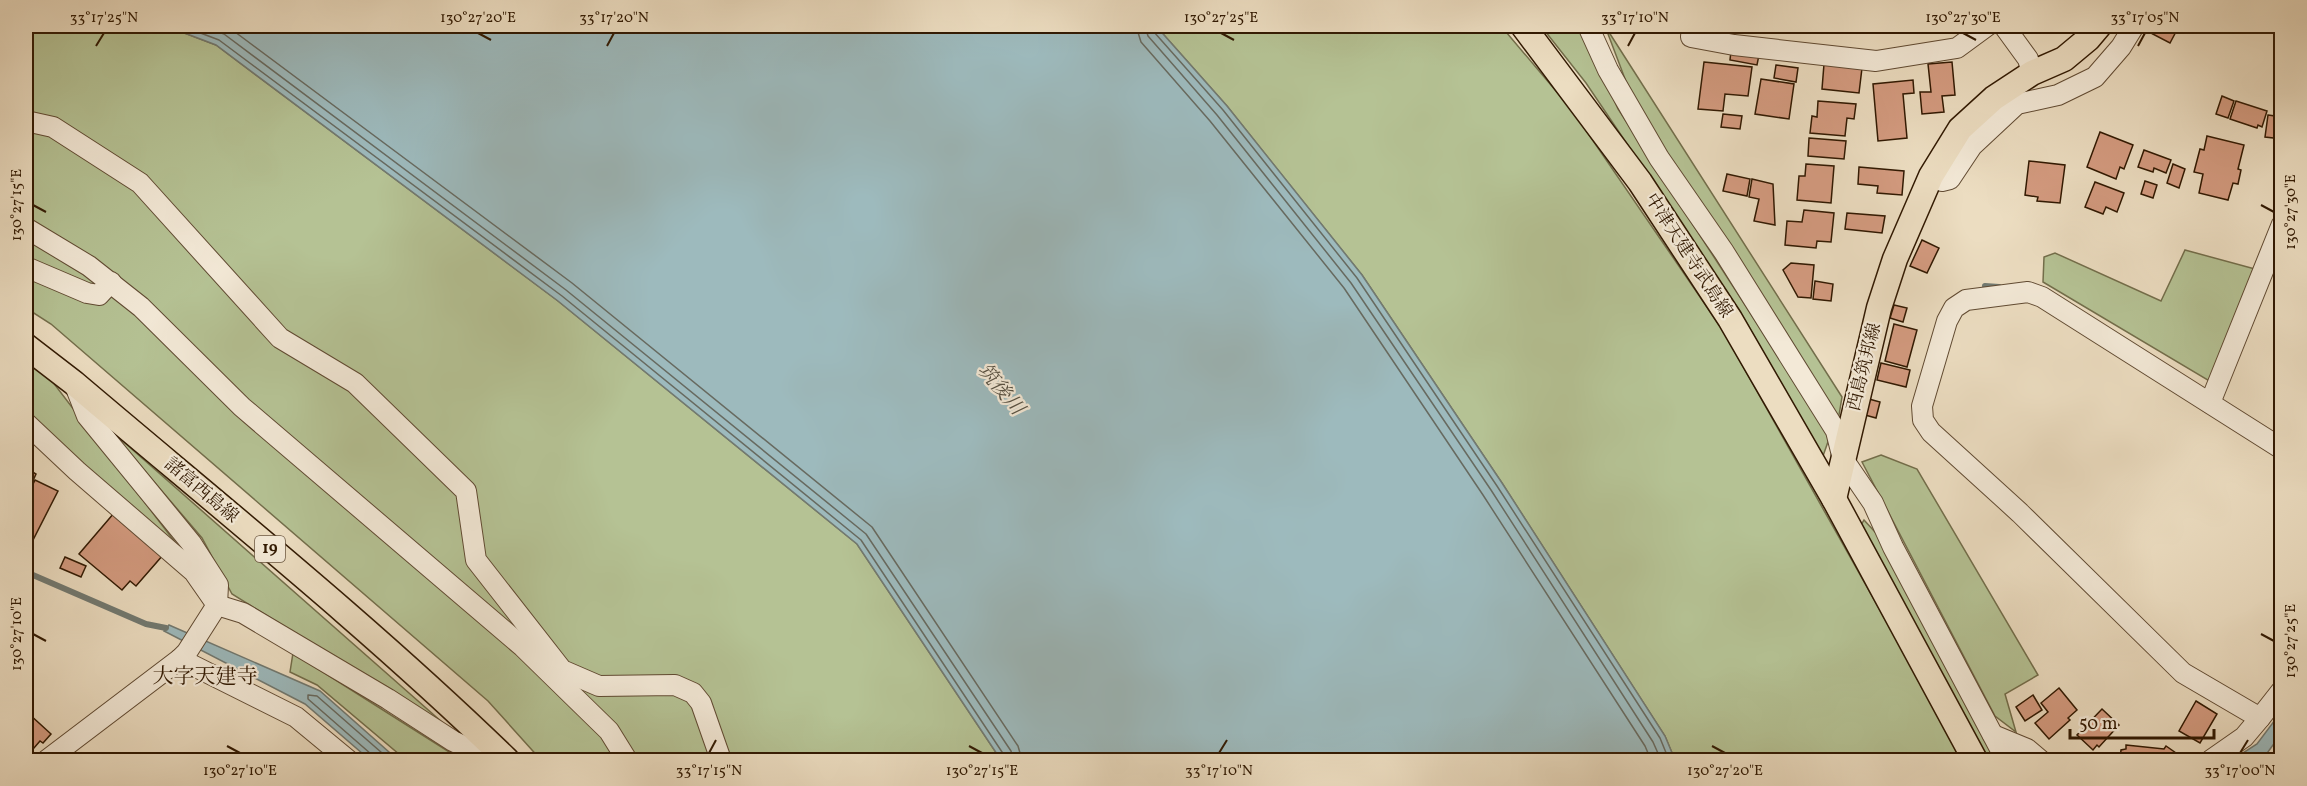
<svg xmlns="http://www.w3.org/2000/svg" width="2307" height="786" font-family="Vollkorn,'Noto Serif JP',serif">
	<rect width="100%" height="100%" fill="#ecddc1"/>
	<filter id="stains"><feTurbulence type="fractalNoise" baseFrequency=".00333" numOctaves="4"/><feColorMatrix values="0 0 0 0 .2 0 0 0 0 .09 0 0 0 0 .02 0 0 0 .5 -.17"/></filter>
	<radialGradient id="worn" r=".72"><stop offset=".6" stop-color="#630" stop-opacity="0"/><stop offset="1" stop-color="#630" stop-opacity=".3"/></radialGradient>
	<g fill="#b5c294" stroke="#736e4b" stroke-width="1.5">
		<polygon points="26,26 166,26 216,45 558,301 857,544 1001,760 541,760 488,701 51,324 26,308"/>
		<polygon points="1156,26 1501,26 1572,110 1722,329 1922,685 1962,760 1675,760 1665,736 1502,483 1362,275 1227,106"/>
		<polygon points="1541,26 1582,26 1618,109 1830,436 1823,456 1739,310 1586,83"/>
		<polygon points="1605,26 1842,397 1838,421 1633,100"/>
		<polygon points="2185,250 2255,269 2211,382 2043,282 2044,257 2055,253 2161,301"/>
		<polygon points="26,361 52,381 191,563 26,411"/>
		<polygon points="109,429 451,730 232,594 202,538"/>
		<polygon points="1881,455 1917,469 2038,675 2005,694 2016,732 1995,716 1862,462"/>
		<polygon points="1864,520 1886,544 2001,760 1986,760 1860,527"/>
		<polygon points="293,653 462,760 406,760 317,685 290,672"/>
	</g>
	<g fill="#9dbabd" stroke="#727a72" stroke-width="1.5">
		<polygon points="166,26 1156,26 1227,106 1362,275 1502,483 1665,736 1675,760 1001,760 857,544 558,301 216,45"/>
		<polygon points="169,625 320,691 398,760 370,760 305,704 164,631"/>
		<polygon points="2281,712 2281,734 2265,756 2268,760 2232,760 2257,744"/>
	</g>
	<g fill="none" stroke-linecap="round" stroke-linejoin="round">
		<g stroke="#676a60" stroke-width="1.5">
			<polyline points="182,26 219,40 562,296 861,540 1004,755 1006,760"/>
			<polyline points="203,26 224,34 566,290 866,534 1011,751 1013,760"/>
			<polyline points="227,26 572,283 872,527 1018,746 1022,760"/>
			<polyline points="1136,26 1141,42 1210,121 1344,288 1483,495 1645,746 1651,760"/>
			<polyline points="1145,26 1148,36 1217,115 1351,283 1491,490 1653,742 1661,760"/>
			<polyline points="1152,26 1154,32 1223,110 1357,278 1497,486 1660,738 1669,760"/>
			<polyline points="373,760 371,754 308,699 308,695 317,696 390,760"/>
		</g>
		<g stroke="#727a72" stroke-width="6">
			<polyline points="1985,286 1999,287"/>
			<polyline points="26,572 146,624 166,628"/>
		</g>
	</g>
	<g fill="#d49b80" stroke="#311902" stroke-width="1.5">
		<polygon points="2148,26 2179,26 2170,43 2145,30"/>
		<polygon points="1731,51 1759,55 1757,65 1730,60"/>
		<polygon points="1704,62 1752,67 1748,96 1725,94 1723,111 1698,109"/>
		<polygon points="1952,62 1955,95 1942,96 1944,112 1922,114 1920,92 1931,92 1928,64"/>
		<polygon points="1824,64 1862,68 1859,93 1822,89"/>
		<polygon points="1776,65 1798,68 1796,82 1774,78"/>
		<polygon points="1761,79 1794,84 1789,119 1755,114"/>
		<polygon points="1913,80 1914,93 1903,94 1907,138 1878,141 1873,84"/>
		<polygon points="2222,96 2234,101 2228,118 2216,114"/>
		<polygon points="1818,101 1856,104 1854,119 1847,118 1845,136 1810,133 1812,116 1817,117"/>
		<polygon points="2236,101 2267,111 2262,127 2258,125 2257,128 2230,119"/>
		<polygon points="1723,114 1742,116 1740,129 1721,127"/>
		<polygon points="2268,115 2282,117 2282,139 2265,137"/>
		<polygon points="2100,132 2133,145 2124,169 2120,167 2116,179 2087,167"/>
		<polygon points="2207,136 2244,145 2238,169 2241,170 2238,184 2233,183 2228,200 2199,193 2203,174 2194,172 2200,149 2204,150"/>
		<polygon points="1809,138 1846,141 1844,159 1808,156"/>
		<polygon points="2144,150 2171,160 2166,173 2154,168 2153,172 2138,167"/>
		<polygon points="2029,161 2065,165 2060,203 2037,201 2038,197 2025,195"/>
		<polygon points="1806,164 1834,166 1831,203 1797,200 1799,176 1805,176"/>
		<polygon points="2173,164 2185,169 2179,188 2167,183"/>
		<polygon points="1859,167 1904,171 1902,195 1877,193 1878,186 1858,184"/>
		<polygon points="1727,174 1750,179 1747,196 1723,191"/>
		<polygon points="1752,179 1773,184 1775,225 1754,221 1759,199 1749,197"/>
		<polygon points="2145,181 2157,185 2153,198 2141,194"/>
		<polygon points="2095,182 2124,193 2117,212 2106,207 2103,214 2085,207"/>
		<polygon points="1804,210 1834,213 1831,242 1817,241 1816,248 1785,245 1787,221 1802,222"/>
		<polygon points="1847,213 1885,216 1882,233 1845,229"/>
		<polygon points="1922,240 1939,248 1927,273 1910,266"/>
		<polygon points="1791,263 1814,265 1811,298 1798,297 1783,270"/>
		<polygon points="1815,281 1833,284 1831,301 1813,299"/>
		<polygon points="1894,305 1907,308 1903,322 1890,318"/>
		<polygon points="1894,324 1917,330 1907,367 1885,361"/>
		<polygon points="1881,363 1910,370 1906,387 1877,380"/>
		<polygon points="1869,399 1880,402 1876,418 1865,415"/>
		<polygon points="26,468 36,474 31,485 26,482"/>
		<polygon points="35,480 58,491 32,542 26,539 26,499"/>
		<polygon points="114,513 163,555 136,586 130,581 122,590 79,554"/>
		<polygon points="65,557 86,566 81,577 60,568"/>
		<polygon points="2059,688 2077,710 2068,718 2070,720 2049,739 2035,723 2048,712 2041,703"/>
		<polygon points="2033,695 2042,710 2025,721 2016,707"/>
		<polygon points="2196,701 2217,714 2200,743 2179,731"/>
		<polygon points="2102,709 2119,725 2099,747 2097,745 2093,750 2077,735"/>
		<polygon points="28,713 51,734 43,743 40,741 34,748 26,740 26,715"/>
		<polygon points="2126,745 2164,749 2166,746 2186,760 2120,760 2121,750 2126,749"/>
	</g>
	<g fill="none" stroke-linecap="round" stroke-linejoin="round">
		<defs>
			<g id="minor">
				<polyline points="1588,26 1608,70 1659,158 1724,252 1836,431 1843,459 1873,503 1893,547 2006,760"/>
				<polyline points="1692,26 1691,37 1734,45 1876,61 1957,48 1987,26"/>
				<polyline points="2004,26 2028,59 2032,73"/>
				<polyline points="26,121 53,127 140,183 280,338 355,383 466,491 476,560 562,670 599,686 675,685 693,693 701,703 721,760"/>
				<polyline points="1931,176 1942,181 1950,179 1972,146 2017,104 2058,95 2095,77 2121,47 2134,26"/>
				<polyline points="26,228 89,266 141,307 242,407 523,647 609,731 627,760"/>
				<polyline points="26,267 87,293 99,295 111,282"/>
				<polyline points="2210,403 2282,224"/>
				<polyline points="26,423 77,471 194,572 217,605 243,613 388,699 453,741 492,760"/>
				<polyline points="2282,449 2042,297 2028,292 1966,300 1954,308 1947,321 1922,406 1923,420 1931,432 2020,513 2183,673 2260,718 2282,690"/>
				<polyline points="180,659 296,717 348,760"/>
				<polyline points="1993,735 2027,749 2040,760"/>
				<polyline points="47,760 180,659 187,652 217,605 218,585 191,543 87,416 74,383"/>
				<polyline points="2211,760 2244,737 2260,718"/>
			</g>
			<g id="major">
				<polyline points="1523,26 1640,182 1730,319 1834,499 1975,760"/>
				<path d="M26,346L74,383C220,507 370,627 507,760"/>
				<polyline points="1834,499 1879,308 1895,259 1931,176 1960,129 1994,98 2032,73 2064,59 2088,39 2099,26"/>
			</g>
		</defs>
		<use href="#minor" stroke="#604a32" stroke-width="22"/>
		<use href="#major" stroke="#311902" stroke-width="27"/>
		<use href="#minor" stroke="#f3e9d7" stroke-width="20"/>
		<use href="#major" stroke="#ecddc1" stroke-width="24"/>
	</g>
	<path fill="none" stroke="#311902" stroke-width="2" d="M478,33L491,40M1221,33L1234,40M1963,33L1976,40M96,46L104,33M607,46L614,33M1628,46L1635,33M2138,46L2145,33M33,205L46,212M2261,205L2274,212M33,634L46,641M2261,634L2274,641M227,746L240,753M969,746L982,753M1712,746L1725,753M709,753L716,740M1219,753L1227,740M2240,753L2248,740"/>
	<g text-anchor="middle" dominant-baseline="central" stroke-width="4.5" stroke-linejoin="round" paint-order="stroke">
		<rect fill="#f3e9d7" stroke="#6b5742" stroke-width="1.5" x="255" y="536" width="30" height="26" rx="4.5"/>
		<g font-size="16" font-weight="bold" fill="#311902">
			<text x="270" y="549">19</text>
		</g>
		<g font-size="18" fill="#311902" stroke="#f3e9d7">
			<text transform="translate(1688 256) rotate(57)">中津天建寺武島線</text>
			<text transform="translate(1865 367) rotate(-76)">西島筑邦線</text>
			<text transform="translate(201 491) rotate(40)">諸富西島線</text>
		</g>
		<g font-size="20" font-style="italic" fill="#575143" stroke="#f3e9d7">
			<text transform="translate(1000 390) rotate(50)">筑後川</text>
		</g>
		<g font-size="21" fill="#311902" stroke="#f3e9d7">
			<text x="205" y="677">大字天建寺</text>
		</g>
	</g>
	<rect width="2307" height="786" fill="none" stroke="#ecddc1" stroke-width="66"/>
	<path d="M2070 729v9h144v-9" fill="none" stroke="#311902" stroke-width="3"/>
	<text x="2079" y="729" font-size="18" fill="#311902" stroke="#f3e9d7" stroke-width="4.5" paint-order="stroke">50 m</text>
	<rect x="33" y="33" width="2241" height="720" fill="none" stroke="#311902" stroke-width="2"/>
	<g font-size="15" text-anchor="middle" fill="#311902">
		<text x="104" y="22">33°17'25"N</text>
		<text x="478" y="22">130°27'20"E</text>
		<text x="614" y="22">33°17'20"N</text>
		<text x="1221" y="22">130°27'25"E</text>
		<text x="1635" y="22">33°17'10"N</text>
		<text x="1963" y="22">130°27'30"E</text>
		<text x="2145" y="22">33°17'05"N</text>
		<text transform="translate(16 205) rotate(-90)" y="5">130°27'15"E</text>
		<text transform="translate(2290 212) rotate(-90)" y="5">130°27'30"E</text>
		<text transform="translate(16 634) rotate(-90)" y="5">130°27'10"E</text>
		<text transform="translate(2290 641) rotate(-90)" y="5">130°27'25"E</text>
		<text x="240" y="775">130°27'10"E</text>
		<text x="709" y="775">33°17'15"N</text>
		<text x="982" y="775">130°27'15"E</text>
		<text x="1219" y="775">33°17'10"N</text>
		<text x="1725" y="775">130°27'20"E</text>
		<text x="2240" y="775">33°17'00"N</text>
	</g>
	<rect width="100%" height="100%" filter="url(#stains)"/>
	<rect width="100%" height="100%" fill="url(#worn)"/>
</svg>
